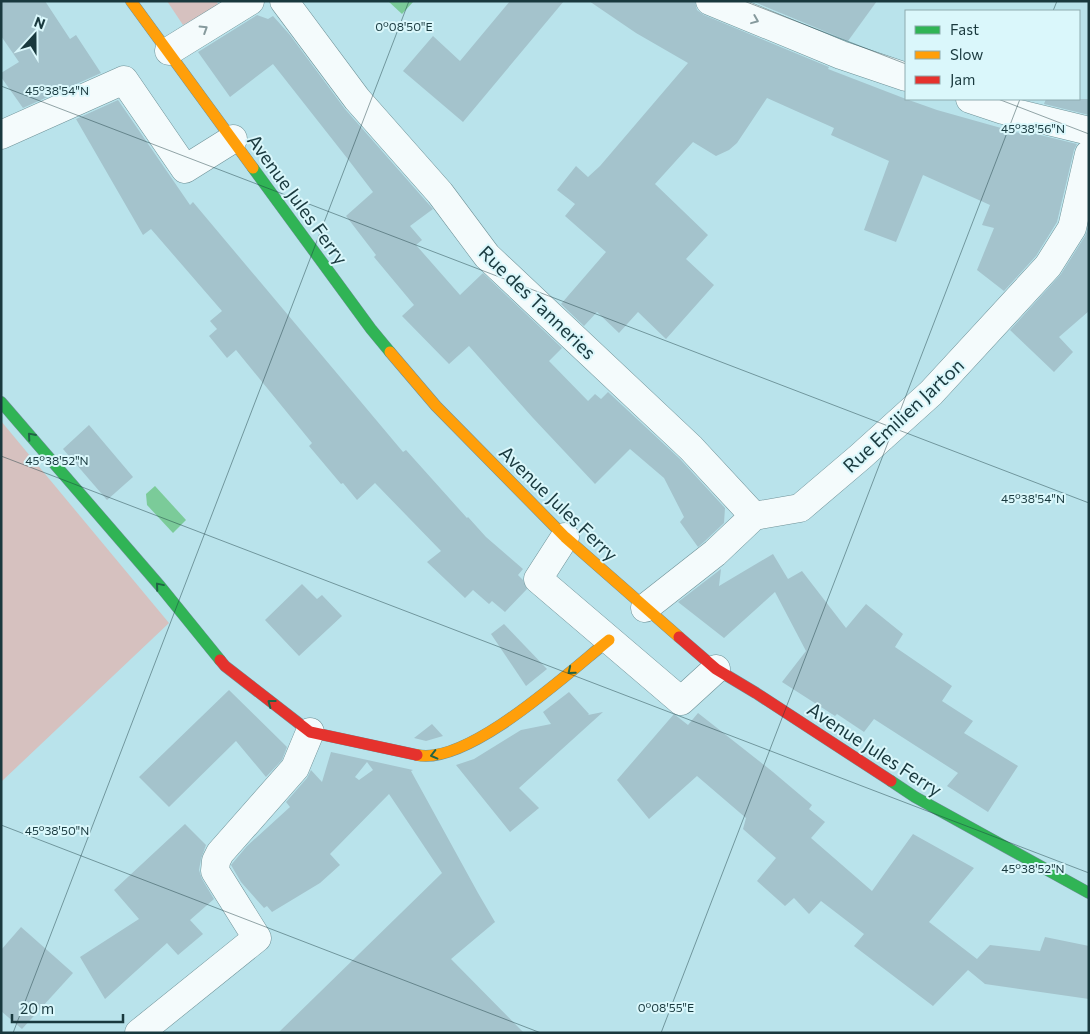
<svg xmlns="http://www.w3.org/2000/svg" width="1090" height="1034" font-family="Commissioner,sans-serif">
	<rect width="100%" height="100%" fill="#b9e3eb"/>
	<g fill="#d6c1bf">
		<polygon points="167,1 216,1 219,5 183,25"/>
		<polygon points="1,421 169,623 1,782"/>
	</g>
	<g fill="#7bcb99">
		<polygon points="388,1 414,1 402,14"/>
		<polygon points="155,486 186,520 173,533 147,505 146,494"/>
	</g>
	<g fill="#a4c3cc" fill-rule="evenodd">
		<polygon points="1,1 45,1 70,39 76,35 101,73 23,108 1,77 1,73 19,62 1,36"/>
		<polygon points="510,1 564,1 463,122 403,71 433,36 460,61"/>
		<polygon points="589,1 695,1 697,10 704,15 829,67 828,69 906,99 937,110 1030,136 1032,133 1077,144 1074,150 1057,222 1036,256 1004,291 977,270 994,228 982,225 990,205 923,175 896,242 864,230 889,161 831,135 834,128 767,98 737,143 729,150 716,156 693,142 655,184 708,235 686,259 714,285 666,339 638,312 619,333 597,312 584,326 561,304 606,252 565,216 575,204 557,190 576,166 588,177 600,166 688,63 636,33"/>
		<polygon points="752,1 877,1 848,41"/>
		<polygon points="257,15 268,19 273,16 290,35 345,109 433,209 410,226 422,240 416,245 460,295 483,273 562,348 549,361 588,401 595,394 601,399 608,392 680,459 725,508 724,523 705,541 698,547 680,522 684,517 664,478 630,449 595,484 533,418 469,346 449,364 402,316 414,305 374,257 376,255 346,216 373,192 347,158 273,64 230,97 198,52"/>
		<polygon points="1046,99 1089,99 1089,115 1044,104"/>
		<polygon points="118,100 190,205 193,202 403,452 406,450 467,518 468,517 486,537 523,569 518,575 523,580 527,589 505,612 492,601 489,604 473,590 465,598 427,562 441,551 375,483 357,500 343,483 341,484 309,446 312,443 236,350 227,358 209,336 217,329 210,321 222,311 151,229 143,235 76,119"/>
		<polygon points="1089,225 1089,311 1059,337 1073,352 1054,372 1010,330 1061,274 1085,236"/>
		<polygon points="89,425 133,477 107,500 63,449"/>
		<polygon points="773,554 788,579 802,571 846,628 866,604 903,634 895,647 952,686 942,701 973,721 964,733 1018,766 988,812 947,786 958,773 874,719 864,732 837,714 835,716 782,682 806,651 775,592 724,638 678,602 721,569 719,586"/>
		<polygon points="302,584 317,599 322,595 342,616 299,656 265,620"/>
		<polygon points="504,624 547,669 526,686 491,634"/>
		<polygon points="229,690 287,747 282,760 266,777 236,741 169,807 139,777"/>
		<polygon points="569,692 589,714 588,715 603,712 519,788 539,808 510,832 456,765 474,759 521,730 551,724 543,712"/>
		<polygon points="698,713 773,772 812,805 809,809 825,822 811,838 872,891 913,834 974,868 929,922 977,959 990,945 1040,951 1045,937 1089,946 1089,999 985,984 968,970 933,1006 854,946 864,934 821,901 809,914 794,898 785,906 757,881 776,858 743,829 746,818 697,776 649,819 617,780 674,714 688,725"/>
		<polygon points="432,724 443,736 426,741 414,738"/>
		<path d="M331,752L413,770L411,771L478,893L495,922L451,959L524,1033H278L442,873L389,794L330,854L340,865L320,883L272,912L267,906L264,908L241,882L231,865L247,846L290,807L286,802L307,778L311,770L322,782ZM367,762L373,770L359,780L355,777Z"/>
		<polygon points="185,824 206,845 201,859 199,870 202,879 214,899 190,920 203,934 178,955 167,943 105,999 80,957 139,919 114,890"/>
		<polygon points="21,927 73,973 22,1029 1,1011 1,950"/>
	</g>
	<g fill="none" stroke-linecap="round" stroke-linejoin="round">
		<defs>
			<g id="street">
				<polyline points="284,1 357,99 440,193 487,256 691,448 754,516"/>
				<polyline points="710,1 841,55 906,77"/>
				<polyline points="169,51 250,1"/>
				<polyline points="970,99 1003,110 1089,131"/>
				<polyline points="1,135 124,80 185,169 233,139"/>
				<polyline points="565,537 538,579 681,701 716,669"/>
				<polyline points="645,608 715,553 754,516 800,508 860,457 931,393 1048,266 1072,228 1089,154"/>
				<polyline points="139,1033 257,938 215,871 216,861 220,853 295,768 310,732"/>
			</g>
			<g id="fast">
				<polyline points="253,168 371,329 390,352"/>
				<polyline points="1,402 160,586 220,660"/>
				<polyline points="891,781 915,797 1089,893"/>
			</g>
			<g id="slow">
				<polyline points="131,1 253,168"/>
				<polyline points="390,352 436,406 565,537 679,637"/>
				<path d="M417,755C468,766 569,672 609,640"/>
			</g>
			<g id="jam">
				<polyline points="679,637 716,669 756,693 891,781"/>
				<polyline points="220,660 225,666 310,732 417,755"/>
			</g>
		</defs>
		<use href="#street" stroke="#6e9197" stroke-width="29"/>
		<use href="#fast" stroke="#6e9197" stroke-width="12"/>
		<use href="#slow" stroke="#6e9197" stroke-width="12"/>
		<use href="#jam" stroke="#6e9197" stroke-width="12"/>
		<use href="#street" stroke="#f4fbfc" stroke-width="28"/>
		<use href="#fast" stroke="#30b455" stroke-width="11"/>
		<use href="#slow" stroke="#ff9f0a" stroke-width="11"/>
		<use href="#jam" stroke="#e5322d" stroke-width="11"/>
	</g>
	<defs><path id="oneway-chevron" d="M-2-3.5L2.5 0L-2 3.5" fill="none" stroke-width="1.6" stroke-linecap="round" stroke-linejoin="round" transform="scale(1.25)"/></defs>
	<g stroke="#869a9d">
		<use href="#oneway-chevron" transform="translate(755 20) rotate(22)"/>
		<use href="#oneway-chevron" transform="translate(204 29) rotate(-32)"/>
	</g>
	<g stroke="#216446">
		<use href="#oneway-chevron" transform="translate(31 436) rotate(-131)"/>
		<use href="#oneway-chevron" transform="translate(159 586) rotate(-130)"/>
		<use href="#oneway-chevron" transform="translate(571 671) rotate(141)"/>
		<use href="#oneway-chevron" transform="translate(271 703) rotate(-143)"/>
		<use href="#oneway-chevron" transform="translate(434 755) rotate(166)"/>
	</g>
	<path fill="none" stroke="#19393e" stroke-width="1" stroke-opacity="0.45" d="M744,1L906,64M1053,11L1057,1M1,86L1089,503M998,99L1089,134M1,456L1089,873M1,825L541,1033M13,1033L409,1M661,1033L1020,99"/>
	<g text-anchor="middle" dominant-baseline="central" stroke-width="4" stroke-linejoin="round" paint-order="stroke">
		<g font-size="19" fill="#19393e" stroke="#daf7fb">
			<text transform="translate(298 199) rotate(54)">Avenue Jules Ferry</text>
			<text transform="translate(538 302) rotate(44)">Rue des Tanneries</text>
			<text transform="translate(903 415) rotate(-43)">Rue Emilien Jarton</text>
			<text transform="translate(559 503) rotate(44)">Avenue Jules Ferry</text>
			<text transform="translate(875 749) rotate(33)">Avenue Jules Ferry</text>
		</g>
	</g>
	<g font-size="12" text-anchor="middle" fill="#19393e" stroke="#daf7fb" stroke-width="4" stroke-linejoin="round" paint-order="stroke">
		<text x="404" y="31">0°08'50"E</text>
		<text x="57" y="95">45°38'54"N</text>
		<text x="1033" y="133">45°38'56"N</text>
		<text x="57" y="465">45°38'52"N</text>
		<text x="1033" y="503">45°38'54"N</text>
		<text x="57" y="835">45°38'50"N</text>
		<text x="1033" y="873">45°38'52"N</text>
		<text x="666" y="1012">0°08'55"E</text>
	</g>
	<rect width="1090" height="1034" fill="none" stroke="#19393e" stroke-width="5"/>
	<rect x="905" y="10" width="175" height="90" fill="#daf7fb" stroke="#8dabaf"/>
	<rect x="915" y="26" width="25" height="8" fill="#30b455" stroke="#8dabaf"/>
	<text x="950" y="35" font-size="15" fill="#19393e">Fast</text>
	<rect x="915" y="51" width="25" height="8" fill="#ff9f0a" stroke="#8dabaf"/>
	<text x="950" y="60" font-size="15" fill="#19393e">Slow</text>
	<rect x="915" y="76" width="25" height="8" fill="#e5322d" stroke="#8dabaf"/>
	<text x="950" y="85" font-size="15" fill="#19393e">Jam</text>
	<g transform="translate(35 35) rotate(21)" stroke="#daf7fb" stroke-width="4" paint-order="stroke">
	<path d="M0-4L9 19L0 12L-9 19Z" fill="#19393e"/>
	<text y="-8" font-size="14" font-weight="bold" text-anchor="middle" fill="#19393e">N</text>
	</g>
	<path d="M12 1014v8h111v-8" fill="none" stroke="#19393e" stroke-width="2.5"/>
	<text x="20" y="1014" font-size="15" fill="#19393e" stroke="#daf7fb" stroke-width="4" paint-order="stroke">20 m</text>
</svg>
